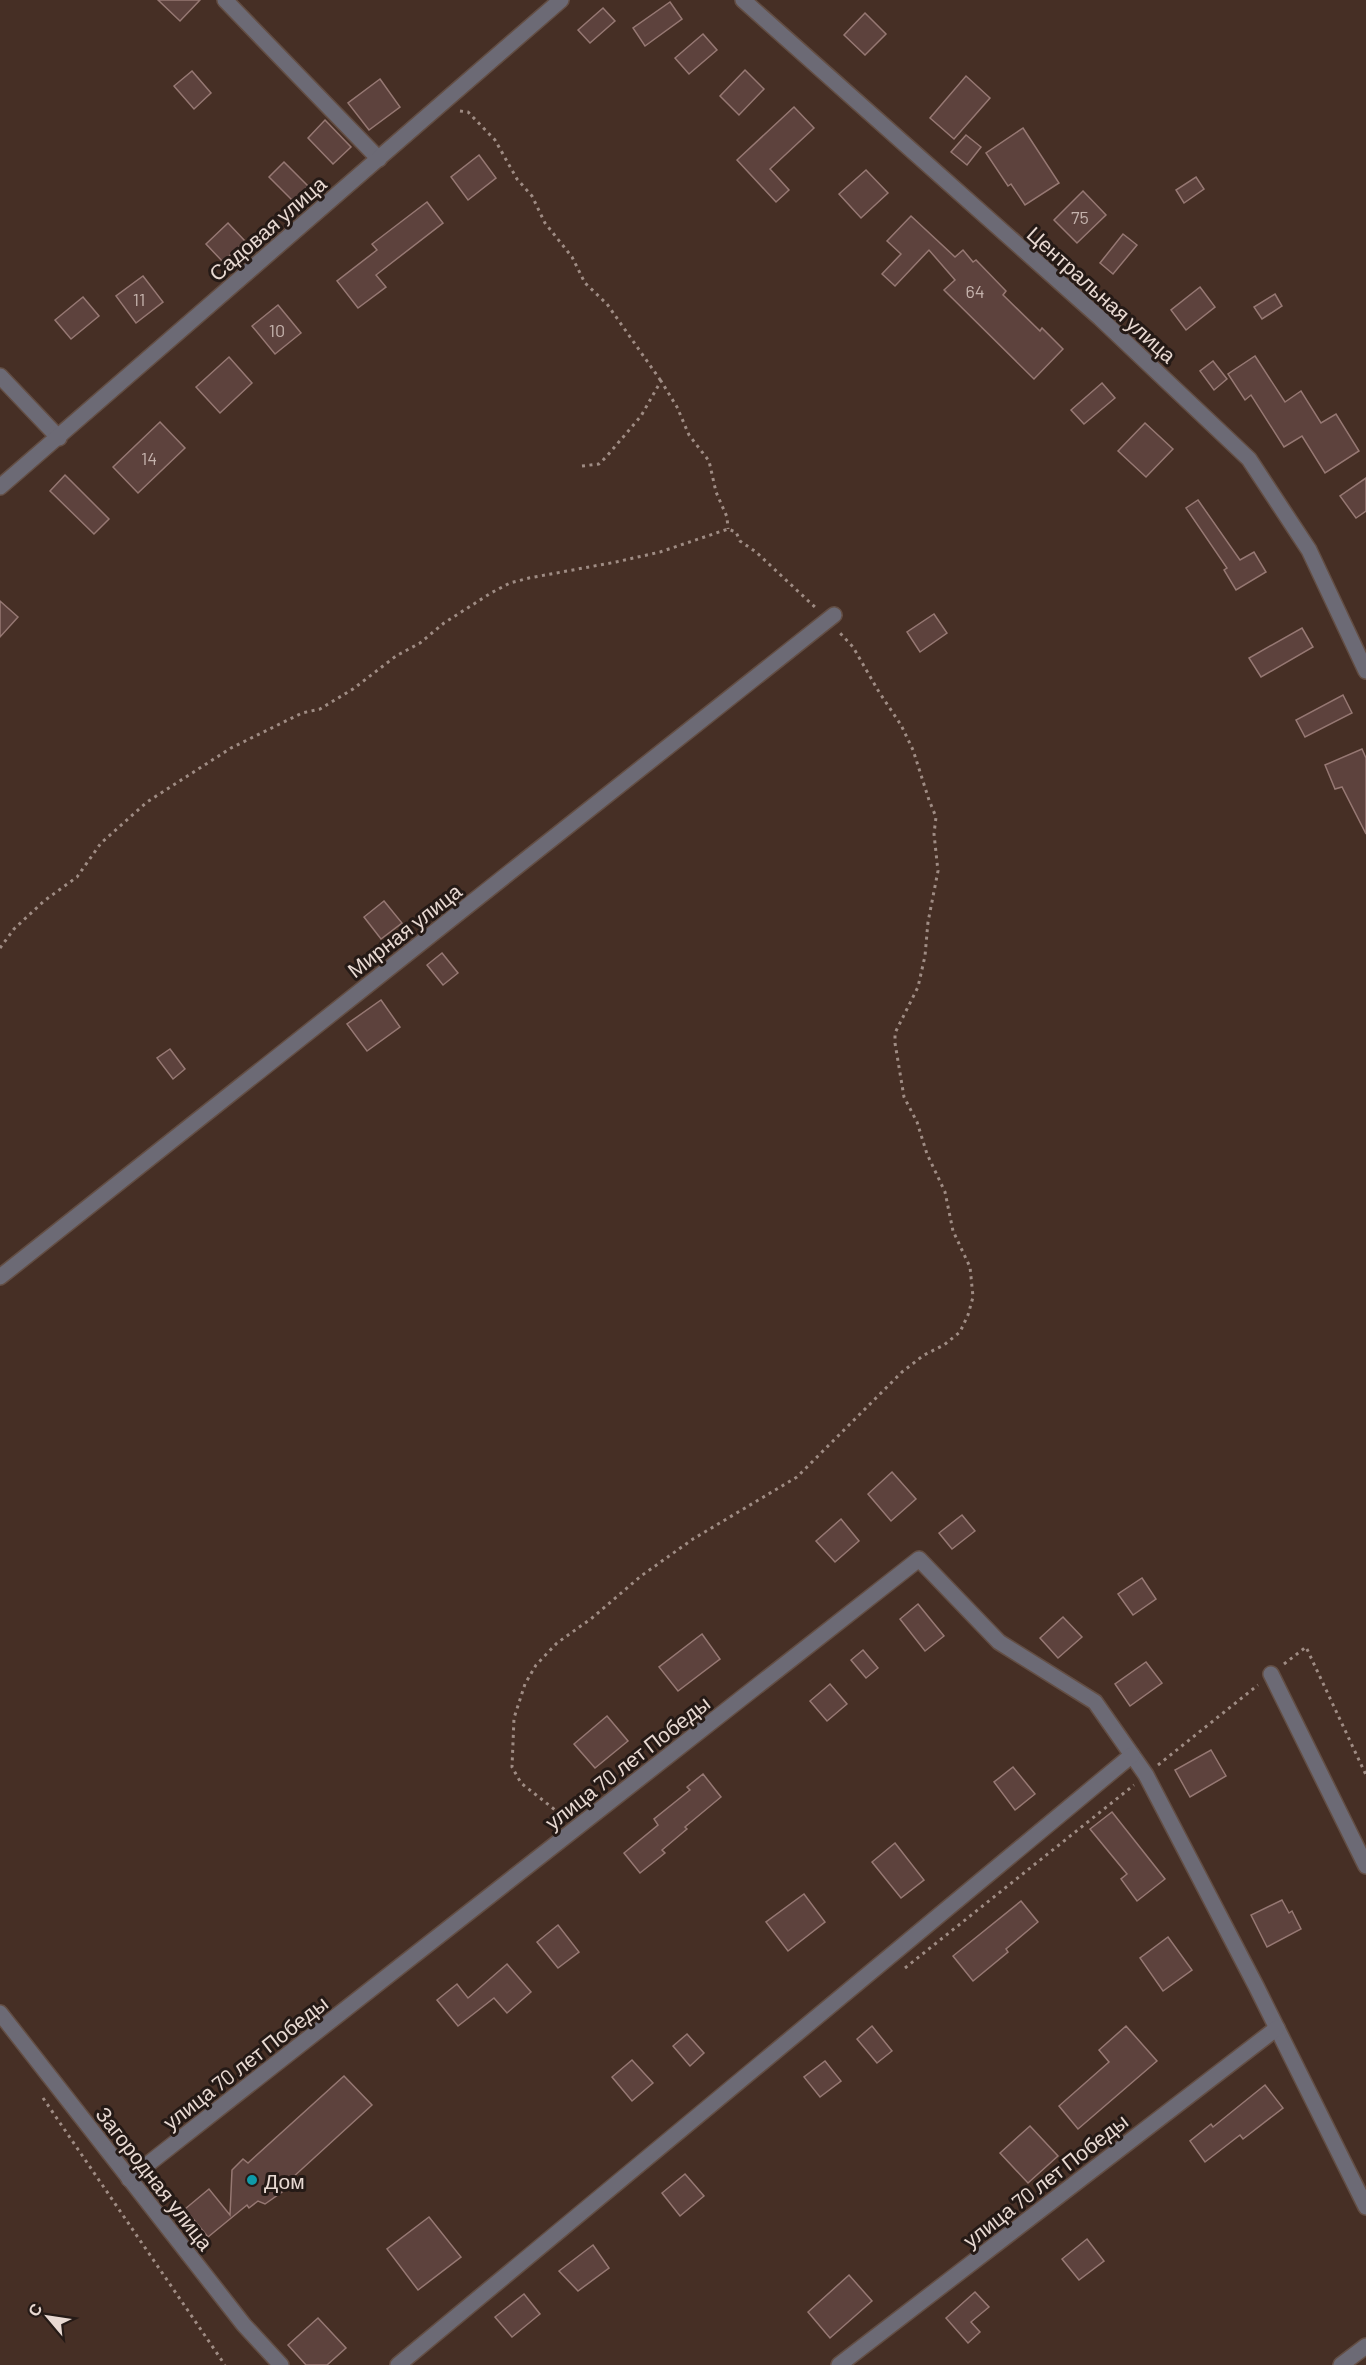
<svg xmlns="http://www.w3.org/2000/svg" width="1366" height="2365" font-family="Barlow,sans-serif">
	<rect width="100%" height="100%" fill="#462f25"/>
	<g fill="#5d423d" stroke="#967873" stroke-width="1.5">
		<polygon points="158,0 200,0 180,21"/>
		<polygon points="670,2 682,19 645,46 633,28"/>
		<polygon points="603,8 615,21 590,43 578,30"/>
		<polygon points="865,13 886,34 865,55 844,35"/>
		<polygon points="703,34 717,50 689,74 675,58"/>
		<polygon points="745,70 764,89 739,115 720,96"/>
		<polygon points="192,71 211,93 194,109 174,86"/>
		<polygon points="966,76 990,98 954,139 930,118"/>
		<polygon points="380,79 400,107 369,130 348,103"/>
		<polygon points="794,107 814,128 770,169 789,190 776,202 737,160"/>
		<polygon points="325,120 351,147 333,164 308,138"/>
		<polygon points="1023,128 1059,183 1025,205 1011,184 1008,186 986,153"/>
		<polygon points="966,135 981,147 967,165 951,152"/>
		<polygon points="479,155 496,178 468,200 451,177"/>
		<polygon points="284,162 310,188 295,203 269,177"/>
		<polygon points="866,170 888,193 861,218 839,194"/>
		<polygon points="1196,177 1204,189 1184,203 1176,190"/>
		<polygon points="1083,191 1106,215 1077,243 1054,220"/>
		<polygon points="427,202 443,223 376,275 386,287 358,308 337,281 377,250 372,244"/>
		<polygon points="911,216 955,257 963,250 973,262 976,260 1006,291 1003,295 1040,331 1042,328 1063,349 1034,379 944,290 955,280 929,250 895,286 882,274 901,254 887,241"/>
		<polygon points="228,223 245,241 223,262 206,244"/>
		<polygon points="1123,234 1137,245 1113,274 1100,263"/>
		<polygon points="143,276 163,302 136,323 116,296"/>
		<polygon points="1200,287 1215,307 1186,330 1171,310"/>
		<polygon points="1275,294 1282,306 1262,319 1254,307"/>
		<polygon points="83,297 99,316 71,339 55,320"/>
		<polygon points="278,305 301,333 275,354 252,326"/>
		<polygon points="1255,356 1285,402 1301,391 1321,423 1336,414 1359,451 1325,473 1302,436 1284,447 1251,395 1245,400 1228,374"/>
		<polygon points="229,357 252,383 220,413 196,387"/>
		<polygon points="1213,361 1227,379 1214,390 1200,371"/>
		<polygon points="1102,383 1115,398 1084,424 1071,410"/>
		<polygon points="160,422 185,448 138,493 113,467"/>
		<polygon points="1145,423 1173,449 1146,477 1118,451"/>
		<polygon points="65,475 109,519 94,534 50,491"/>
		<polygon points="1366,478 1366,511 1356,518 1340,496"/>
		<polygon points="1198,500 1240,560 1254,552 1266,572 1236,590 1224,570 1227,568 1186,508"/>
		<polygon points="0,601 18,617 0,637"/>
		<polygon points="934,614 947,633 920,652 907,632"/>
		<polygon points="1302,628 1313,647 1261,677 1249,658"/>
		<polygon points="1343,695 1352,713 1305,737 1296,720"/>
		<polygon points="1362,749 1366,758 1366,834 1342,787 1335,789 1325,765"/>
		<polygon points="384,901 402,923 381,939 364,917"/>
		<polygon points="442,953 458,973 443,985 427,965"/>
		<polygon points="381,1000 400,1027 367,1051 347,1024"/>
		<polygon points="170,1049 185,1069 173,1079 157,1058"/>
		<polygon points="892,1472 916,1499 891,1521 868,1494"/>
		<polygon points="962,1515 975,1531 952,1549 939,1533"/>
		<polygon points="841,1519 859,1541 835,1562 816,1541"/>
		<polygon points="1142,1578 1156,1599 1133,1615 1118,1594"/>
		<polygon points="918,1604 944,1636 925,1651 900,1619"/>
		<polygon points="1063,1617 1082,1637 1058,1658 1040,1638"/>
		<polygon points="702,1634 720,1659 678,1691 659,1667"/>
		<polygon points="863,1650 878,1668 866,1678 851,1660"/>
		<polygon points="1146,1662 1162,1683 1130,1706 1115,1684"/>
		<polygon points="830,1684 847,1704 827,1721 810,1701"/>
		<polygon points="607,1716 628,1741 595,1768 574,1744"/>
		<polygon points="1211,1750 1226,1776 1190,1797 1175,1770"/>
		<polygon points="1013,1767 1035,1794 1015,1810 994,1782"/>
		<polygon points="703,1774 721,1797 685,1827 687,1829 662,1850 665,1853 640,1873 624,1853 658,1825 654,1819 690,1790 687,1787"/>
		<polygon points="1112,1812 1165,1879 1137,1901 1121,1879 1127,1874 1090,1829"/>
		<polygon points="895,1843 924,1880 901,1898 872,1862"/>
		<polygon points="804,1894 825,1922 788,1951 766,1922"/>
		<polygon points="1282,1900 1289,1913 1292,1911 1301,1929 1267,1947 1251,1915"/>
		<polygon points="1021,1901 1038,1922 1006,1949 1008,1952 973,1981 953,1956"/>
		<polygon points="558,1925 579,1952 558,1968 537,1942"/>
		<polygon points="1168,1937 1192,1970 1163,1991 1140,1958"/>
		<polygon points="507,1964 531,1992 507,2013 494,1998 458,2026 437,2000 457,1984 468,1998"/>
		<polygon points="872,2026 892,2051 877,2063 857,2039"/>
		<polygon points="1126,2026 1157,2061 1078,2129 1059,2106 1109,2062 1099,2050"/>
		<polygon points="687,2034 704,2053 690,2066 673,2046"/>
		<polygon points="632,2060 653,2083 632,2101 612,2077"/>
		<polygon points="825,2061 841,2081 820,2097 804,2077"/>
		<polygon points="344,2076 372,2105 280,2189 282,2192 265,2204 258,2201 249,2208 247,2205 208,2237 185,2209 209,2189 230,2215 232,2170 243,2159 248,2163"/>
		<polygon points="1265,2085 1283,2108 1243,2139 1240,2135 1205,2162 1190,2141 1211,2124 1213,2127"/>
		<polygon points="1030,2126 1058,2156 1028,2183 1000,2153"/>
		<polygon points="685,2174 704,2196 680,2216 662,2193"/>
		<polygon points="429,2217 461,2257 418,2290 387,2249"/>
		<polygon points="1087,2239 1104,2261 1079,2280 1062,2259"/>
		<polygon points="593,2245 609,2268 578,2291 559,2271"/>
		<polygon points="849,2275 872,2301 830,2338 808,2312"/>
		<polygon points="975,2292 989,2307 971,2322 980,2332 968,2343 946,2318"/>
		<polygon points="524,2294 540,2314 512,2337 495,2317"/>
		<polygon points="318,2318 346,2348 327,2365 306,2365 288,2345"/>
	</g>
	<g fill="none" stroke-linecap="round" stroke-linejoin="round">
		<defs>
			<g id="minor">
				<polyline points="225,0 379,159"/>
				<polyline points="743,0 1100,318 1249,459 1309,550 1366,671"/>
				<polyline points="0,376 59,438"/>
				<polyline points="0,487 561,0"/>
				<polyline points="0,1277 834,615"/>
				<polyline points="1271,1674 1366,1866"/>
				<polyline points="0,2013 244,2325 281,2365"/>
				<polyline points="129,2179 919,1559 999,1642 1095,1702 1146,1775 1256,1986 1366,2207"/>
				<polyline points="398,2365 1132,1755"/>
				<polyline points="839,2365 1277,2028"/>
				<polyline points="1341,2365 1366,2346"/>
			</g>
		</defs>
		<use href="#minor" stroke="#634e44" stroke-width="18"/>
		<g stroke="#9f8c84" stroke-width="3" stroke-dasharray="3 4.5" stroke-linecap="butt">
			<polyline points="460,111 468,112 495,140 517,179 532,196 545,223 572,257 585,283 607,304 661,381"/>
			<polyline points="582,466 599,464 607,456 641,416 661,381 677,407 689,435 709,461 716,492 727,517 728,529"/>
			<polyline points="0,948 14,929 44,901 77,877 101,843 147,802 231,748 302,713 320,709 353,689 396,656 420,643 444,623 491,593 510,583 529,578 616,562 660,552 728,529 736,532 740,541 756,552 817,609"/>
			<polyline points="1284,1664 1306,1647 1366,1775"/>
			<polyline points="1158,1765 1258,1685"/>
			<polyline points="568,1812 559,1813 521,1783 512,1767 514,1718 525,1684 536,1665 557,1643 592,1618 641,1576 693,1539 797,1477 902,1372 924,1355 944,1345 960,1332 968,1315 973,1297 970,1267 953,1231 945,1192 927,1154 917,1122 904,1097 895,1043 895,1033 918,987 925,956 928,922 938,871 934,834 936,817 929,800 913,750 901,725 879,692 853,647 839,632"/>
			<polyline points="905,1968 1134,1785"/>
			<polyline points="43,2098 225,2365"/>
		</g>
		<use href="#minor" stroke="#6c6a75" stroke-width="15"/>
	</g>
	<circle fill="#0f9aa8" stroke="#251a16" stroke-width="2" cx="252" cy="2180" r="6"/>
	<g text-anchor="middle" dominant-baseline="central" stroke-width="6" stroke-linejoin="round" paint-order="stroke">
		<g font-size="18" fill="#c5b3ad">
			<text x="1080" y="217">75</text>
			<text x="975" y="291">64</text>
			<text x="139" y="299">11</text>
			<text x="277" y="330">10</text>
			<text x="149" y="458">14</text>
		</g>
		<g font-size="21" fill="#e8d9d2" stroke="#251a16">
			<text transform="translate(267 228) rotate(-41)">Садовая улица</text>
			<text transform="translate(1102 294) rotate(42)">Центральная улица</text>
			<text transform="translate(404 930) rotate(-38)">Мирная улица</text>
			<text transform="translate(627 1762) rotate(-38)">улица 70 лет Победы</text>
			<text transform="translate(245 2062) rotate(-38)">улица 70 лет Победы</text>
			<text transform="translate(155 2178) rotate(52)">Загородная улица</text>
			<text transform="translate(1045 2180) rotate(-38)">улица 70 лет Победы</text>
		</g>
		<g font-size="21" fill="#e8d9d2" stroke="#251a16" text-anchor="start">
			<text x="264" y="2180">Дом</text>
		</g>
	</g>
	<g transform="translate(48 2317) rotate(299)" stroke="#251a16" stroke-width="4.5" paint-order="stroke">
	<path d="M0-4.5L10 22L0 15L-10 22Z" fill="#e8d9d2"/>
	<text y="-9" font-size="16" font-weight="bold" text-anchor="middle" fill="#e8d9d2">С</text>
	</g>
</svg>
